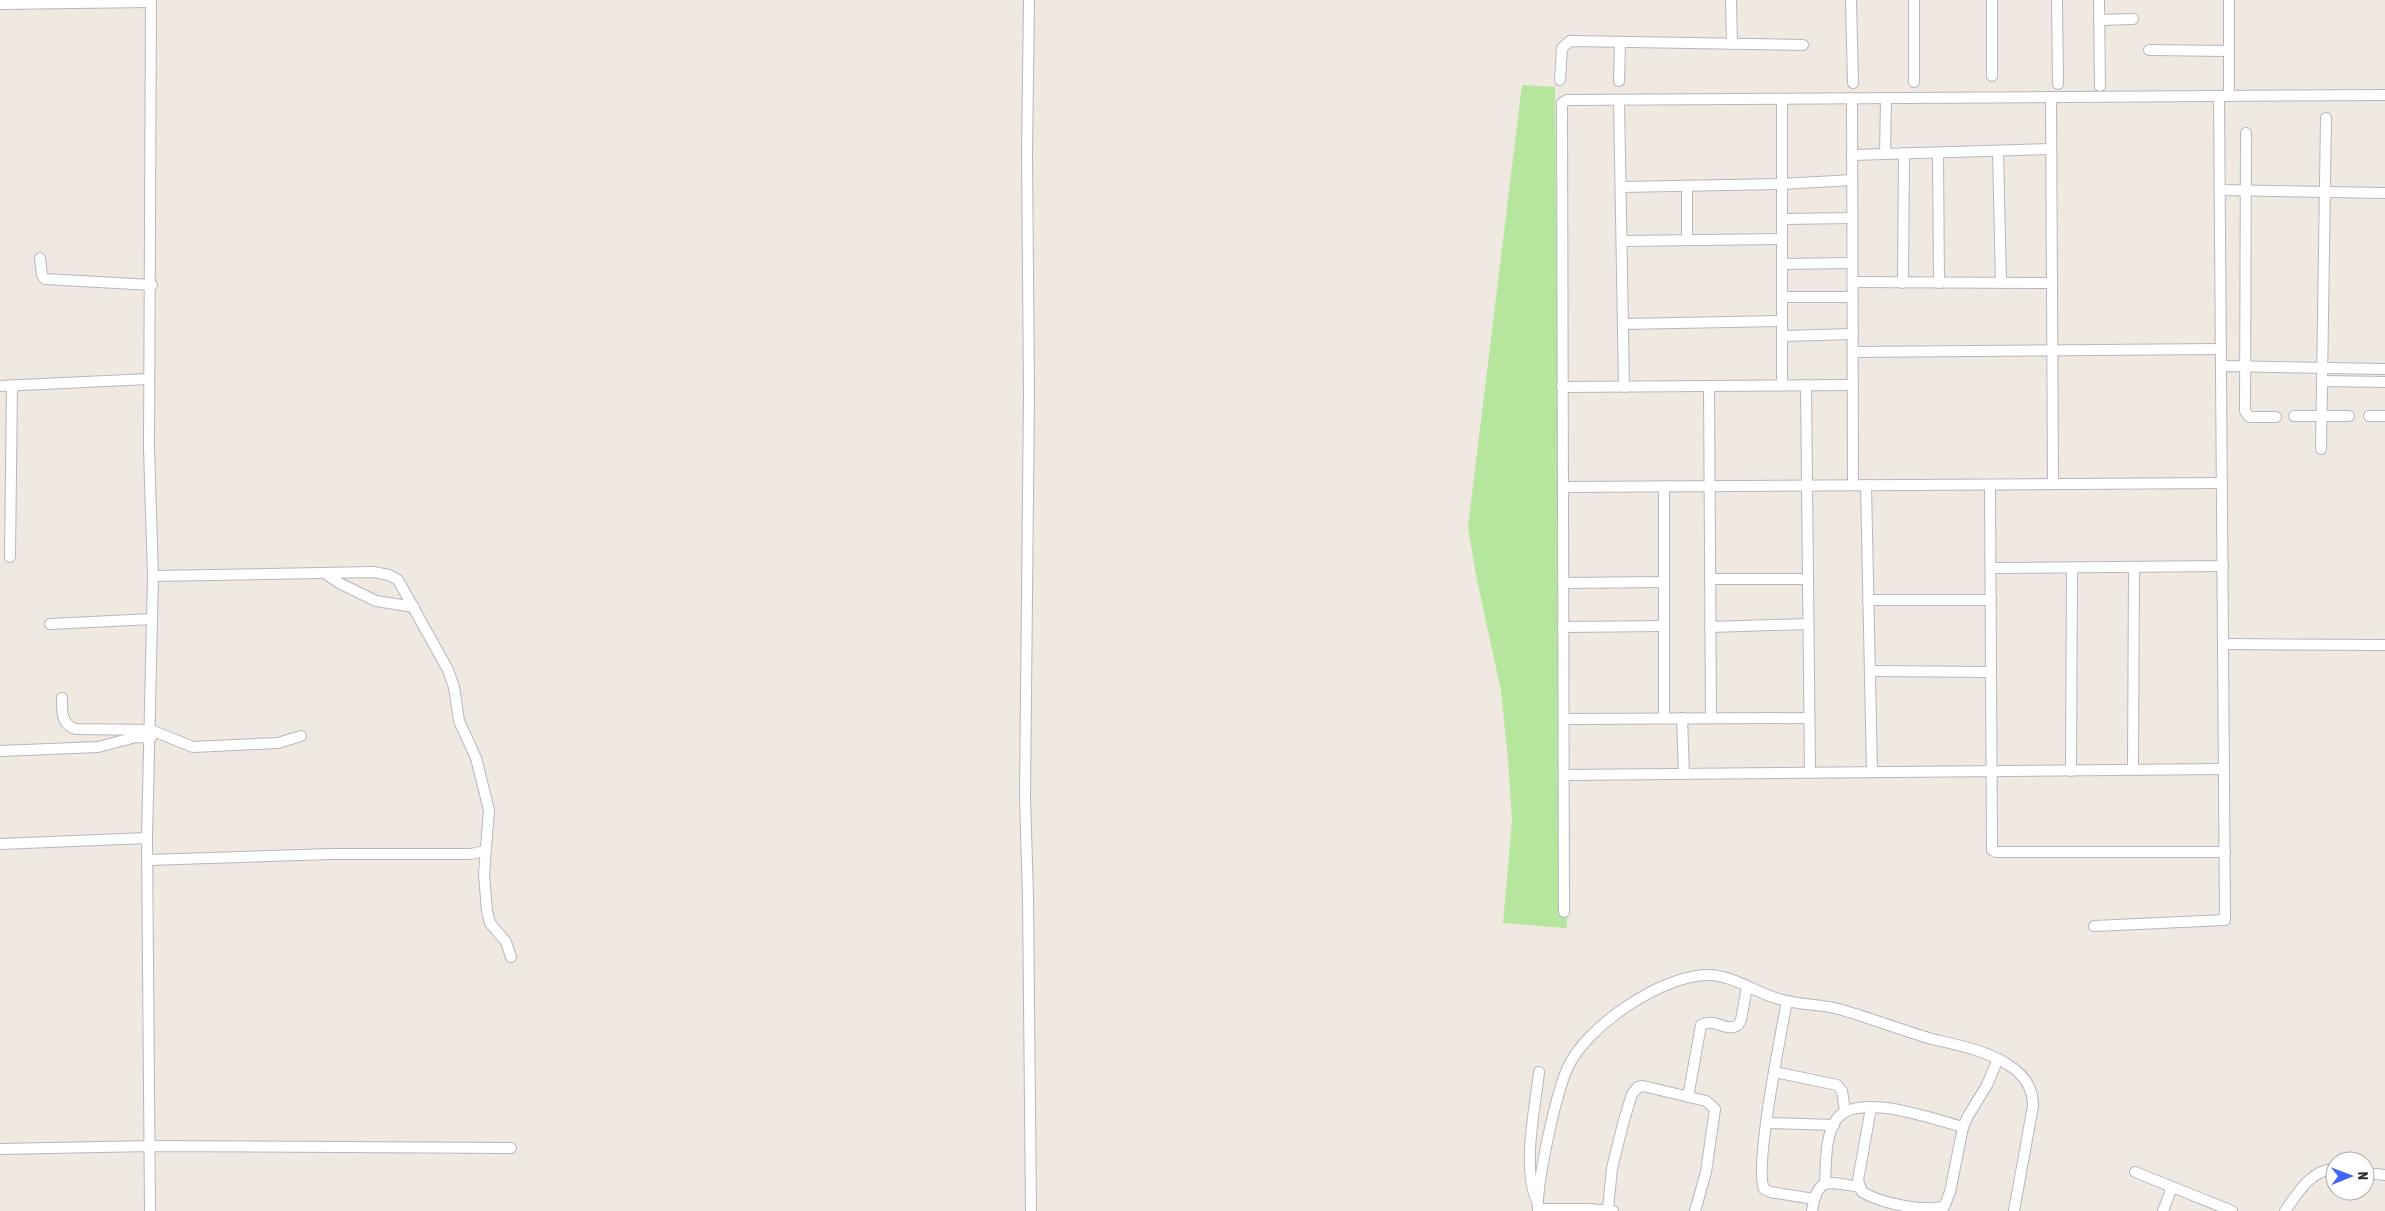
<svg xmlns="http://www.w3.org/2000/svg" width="2385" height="1211" font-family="'Asap Condensed',sans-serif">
	<rect width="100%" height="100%" fill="#efe9e1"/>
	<polygon fill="#b6e59e" points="1522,85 1555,87 1560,669 1567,928 1503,923 1512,820 1508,759 1501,691 1476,575 1468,527"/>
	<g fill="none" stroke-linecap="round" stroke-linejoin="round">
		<defs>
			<g id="minor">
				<polyline points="1029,0 1027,154 1029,393 1025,797 1028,897 1031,1211"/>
				<polyline points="1731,0 1732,44"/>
				<polyline points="1851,0 1853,83"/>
				<polyline points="1992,0 1992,76"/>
				<polyline points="2057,0 2058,84"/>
				<polyline points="2099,0 2100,86"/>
				<polyline points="2229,0 2229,96"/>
				<polyline points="0,4 151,2"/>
				<polyline points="2099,20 2133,19"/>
				<polyline points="2149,50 2229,51"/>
				<polyline points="1560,80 1562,48 1570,41 1803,45"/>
				<polyline points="1619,81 1620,42"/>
				<polyline points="1914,82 1914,0"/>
				<polyline points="2051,97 2053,484"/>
				<polyline points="1852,98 1853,485"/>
				<polyline points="1619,100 1624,387"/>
				<polyline points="2246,133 2245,411 2249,417 2276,417"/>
				<polyline points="1998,151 2001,283"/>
				<polyline points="1938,153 1939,283"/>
				<polyline points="1885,154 1886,98"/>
				<polyline points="1852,155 2051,149"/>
				<polyline points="1621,187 1782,184 1852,180"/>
				<polyline points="2220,190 2385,193"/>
				<polyline points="1782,219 1852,218"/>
				<polyline points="1687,240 1687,186"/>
				<polyline points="1622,241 1782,239"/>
				<polyline points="40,258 42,275 45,279 152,285"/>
				<polyline points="1782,264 1852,263"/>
				<polyline points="1853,282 2052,283"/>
				<polyline points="1903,283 1904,153"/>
				<polyline points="1782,297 1853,297"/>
				<polyline points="1623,324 1782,321"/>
				<polyline points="1782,336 1853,334"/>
				<polyline points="1853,352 2221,349"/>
				<polyline points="2221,366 2385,369"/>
				<polyline points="2322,381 2385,382"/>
				<polyline points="1782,385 1782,99"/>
				<polyline points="1806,385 1810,773"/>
				<polyline points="0,386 149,379"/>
				<polyline points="1709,386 1711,718"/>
				<polyline points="1562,387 1853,385"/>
				<polyline points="2294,416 2349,416"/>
				<polyline points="2369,416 2385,416"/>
				<polyline points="2321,449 2326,118"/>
				<polyline points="1866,485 1872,772"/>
				<polyline points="1990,485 1992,850 1996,852 2225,852"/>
				<polyline points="1664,486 1664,718"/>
				<polyline points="1563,487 2222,483"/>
				<polyline points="10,557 12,385"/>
				<polyline points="1991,568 2223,566"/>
				<polyline points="326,574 339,583 376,601 414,607"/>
				<polyline points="153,576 373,572 389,575 398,580 448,670 454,687 459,721 476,758 489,810 484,874 487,911 490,923 506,942 511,957"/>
				<polyline points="1710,579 1808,579"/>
				<polyline points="1563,583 1664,582"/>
				<polyline points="1868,600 1991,600"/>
				<polyline points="50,624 152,619"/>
				<polyline points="1563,627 1664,626"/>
				<polyline points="1710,627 1808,624"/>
				<polyline points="2223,644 2385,645"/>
				<polyline points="1870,671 1991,672"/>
				<path d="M62,698C62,711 61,725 76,729L151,730L193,747L278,743L301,736"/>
				<polyline points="1682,718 1684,774"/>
				<polyline points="1564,719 1809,718"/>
				<polyline points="0,751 98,747 136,737 151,738"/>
				<polyline points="2133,770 2134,567"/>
				<polyline points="2071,771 2072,567"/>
				<polyline points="1564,775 2224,769"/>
				<polyline points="0,844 147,838"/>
				<polyline points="148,860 331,854 471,854 485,851"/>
				<polyline points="1564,912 1562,103 1567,100 2385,95"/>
				<polyline points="2094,926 2225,920 2219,96"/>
				<path d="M1787,1001C1781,1033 1754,1167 1764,1189L1770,1192L1814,1199"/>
				<polyline points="1775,1072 1837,1085 1842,1091 1845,1111"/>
				<path d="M1688,1097L1701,1025C1714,1017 1726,1033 1738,1025L1741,1020L1747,987"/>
				<path d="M1871,1108L1858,1180L1862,1192C1883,1204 1920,1211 1944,1207L1950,1192L1963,1127L1968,1116L1987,1085L1998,1059"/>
				<polyline points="1768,1123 1834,1125"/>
				<polyline points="0,1149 150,1146 511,1148"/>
				<polyline points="2135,1172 2232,1211"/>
				<polyline points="2365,1173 2385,1175"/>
				<path d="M1825,1183C1826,1164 1825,1136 1836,1120C1856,1090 1935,1120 1963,1127"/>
				<path d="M1538,1203C1521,1171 1535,1109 1539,1072"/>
				<polyline points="1538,1209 1587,1209 1613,1211"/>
				<polyline points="1608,1209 1612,1168 1624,1120 1632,1094 1638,1087 1643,1086 1706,1101 1715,1109 1706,1172 1695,1211"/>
				<polyline points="150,1211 147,838 153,576 149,448 151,0"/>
				<path d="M1538,1211C1536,1184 1556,1093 1568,1067C1587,1026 1662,975 1708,975C1733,975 1756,993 1779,999C1799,1005 1819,1004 1839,1009C1870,1018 1901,1030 1932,1039C1957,1045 1985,1050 2007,1064C2024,1074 2033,1087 2033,1106L2014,1211"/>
				<path d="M1812,1211C1818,1175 1828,1182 1859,1187"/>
				<polyline points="2163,1211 2172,1187"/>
				<path d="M2285,1211C2298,1193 2310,1170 2335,1169"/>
			</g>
		</defs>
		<use href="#minor" stroke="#b4b7c1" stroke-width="12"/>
		<use href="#minor" stroke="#fff" stroke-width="10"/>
	</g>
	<g transform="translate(2350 1176) rotate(89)"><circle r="24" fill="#ffffff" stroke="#ababab"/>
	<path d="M0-4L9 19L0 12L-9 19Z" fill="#4264fb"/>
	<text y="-8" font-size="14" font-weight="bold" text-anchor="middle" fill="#2e2e2e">N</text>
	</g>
</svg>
